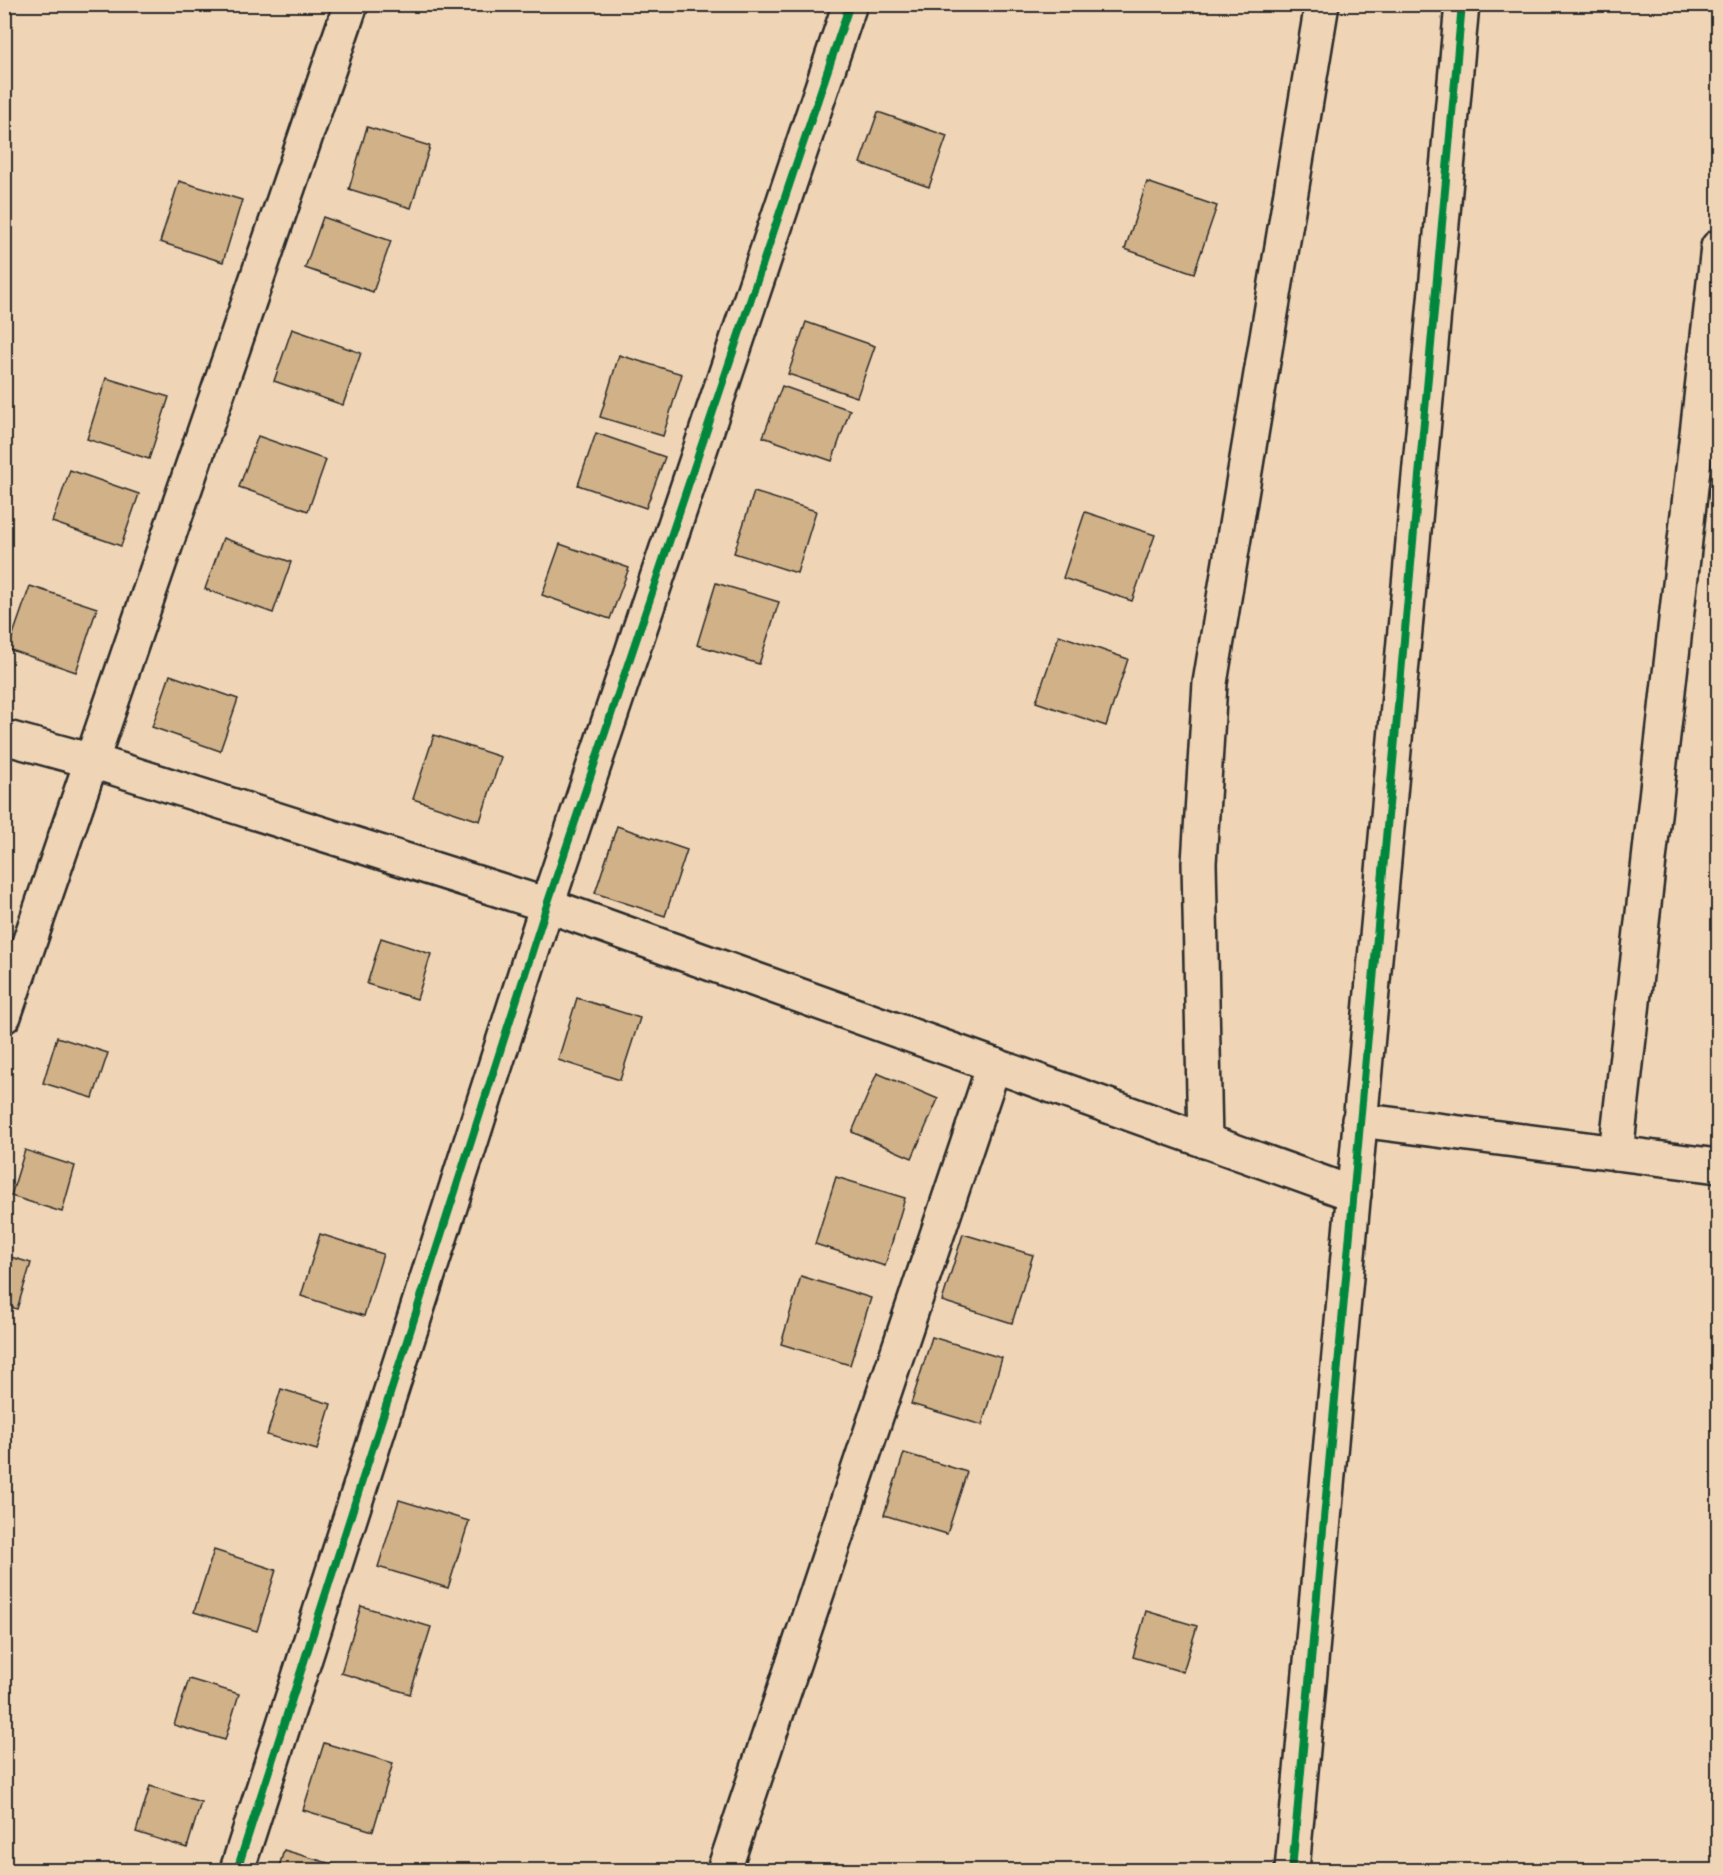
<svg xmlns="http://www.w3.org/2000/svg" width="1723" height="1875" font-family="Caveat,sans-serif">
	<rect width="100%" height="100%" fill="#efd5b6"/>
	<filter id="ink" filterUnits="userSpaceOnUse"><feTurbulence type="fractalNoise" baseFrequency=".0167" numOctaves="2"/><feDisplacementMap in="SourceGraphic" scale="12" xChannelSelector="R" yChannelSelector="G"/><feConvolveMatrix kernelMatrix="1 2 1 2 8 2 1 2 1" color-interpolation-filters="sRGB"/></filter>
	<g filter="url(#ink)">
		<g fill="#d0b188" stroke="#2b2b2b" stroke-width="1.5">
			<polygon points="878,112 947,136 929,187 860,163"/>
			<polygon points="367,127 430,146 411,208 349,189"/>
			<polygon points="179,181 242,200 223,262 160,242"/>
			<polygon points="1147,182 1217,206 1194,273 1125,249"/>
			<polygon points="323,217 391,241 373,292 305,268"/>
			<polygon points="806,322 875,346 857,397 788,374"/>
			<polygon points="292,329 361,353 343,405 274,381"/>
			<polygon points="619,355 682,374 663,436 600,417"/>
			<polygon points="106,378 169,397 149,459 87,439"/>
			<polygon points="782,386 850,410 832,461 763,437"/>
			<polygon points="596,433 665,457 646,508 578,485"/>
			<polygon points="258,436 326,460 308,511 239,487"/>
			<polygon points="70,470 139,494 121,546 52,522"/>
			<polygon points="754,492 816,511 797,573 734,553"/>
			<polygon points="1085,512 1155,535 1132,601 1063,578"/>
			<polygon points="223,538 291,562 273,613 205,589"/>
			<polygon points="560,544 629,568 610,619 542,595"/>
			<polygon points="716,583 779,602 759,664 697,645"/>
			<polygon points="30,586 97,608 76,672 8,649"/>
			<polygon points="1059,635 1128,659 1106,726 1036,702"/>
			<polygon points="170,675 238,699 220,751 152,727"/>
			<polygon points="434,735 501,757 480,821 413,799"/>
			<polygon points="617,826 687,850 665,916 595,893"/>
			<polygon points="381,938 431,954 417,999 367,984"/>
			<polygon points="577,998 640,1018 620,1080 558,1060"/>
			<polygon points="57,1037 108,1053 93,1098 43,1083"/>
			<polygon points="877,1073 938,1099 912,1158 852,1132"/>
			<polygon points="25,1150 75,1166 62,1212 11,1196"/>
			<polygon points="836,1177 905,1198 885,1266 815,1244"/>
			<polygon points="320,1234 383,1254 364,1316 301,1296"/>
			<polygon points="963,1234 1033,1255 1012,1323 942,1301"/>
			<polygon points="4,1255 31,1263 17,1309 4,1305"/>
			<polygon points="801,1276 871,1298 850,1365 781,1344"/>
			<polygon points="932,1337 1002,1358 982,1425 911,1404"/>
			<polygon points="281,1389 331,1404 317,1450 267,1435"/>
			<polygon points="904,1453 967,1472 947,1534 884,1515"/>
			<polygon points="399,1500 469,1521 448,1588 378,1567"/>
			<polygon points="214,1550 276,1570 257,1631 194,1612"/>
			<polygon points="361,1606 431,1627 410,1694 341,1673"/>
			<polygon points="1146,1611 1197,1626 1183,1672 1133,1657"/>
			<polygon points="189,1679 239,1694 225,1740 174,1725"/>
			<polygon points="324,1743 393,1763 373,1831 303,1810"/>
			<polygon points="150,1786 201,1802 187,1848 136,1832"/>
			<polygon points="284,1850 352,1870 278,1870"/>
		</g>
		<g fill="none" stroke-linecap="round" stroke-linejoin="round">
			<defs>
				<g id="street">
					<polyline points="4,737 92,761 547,905 1354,1194"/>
					<polyline points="4,1016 351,4"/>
					<polyline points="1359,1120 1718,1166"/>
					<polyline points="1205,1141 1199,863 1210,683 1322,4"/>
					<polyline points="1616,1153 1718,247"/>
					<polyline points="237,1870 547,905 850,4"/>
					<polyline points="724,1870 994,1065"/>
					<polyline points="1292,1870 1462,4"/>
				</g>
			</defs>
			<use href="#street" stroke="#2b2b2b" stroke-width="38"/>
			<use href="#street" stroke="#efd5b6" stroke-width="33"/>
			<defs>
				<g id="cycleway">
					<polyline points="237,1870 547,905 850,4"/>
					<polyline points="1292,1870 1462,4"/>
				</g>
			</defs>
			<use href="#cycleway" stroke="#efd5b6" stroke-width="11"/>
			<use href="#cycleway" stroke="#00873e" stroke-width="8"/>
		</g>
	</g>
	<rect width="1723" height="1875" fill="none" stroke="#efd5b6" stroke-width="24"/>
	<rect x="12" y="12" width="1699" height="1851" fill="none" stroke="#2b2b2b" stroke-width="2" filter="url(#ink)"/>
</svg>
